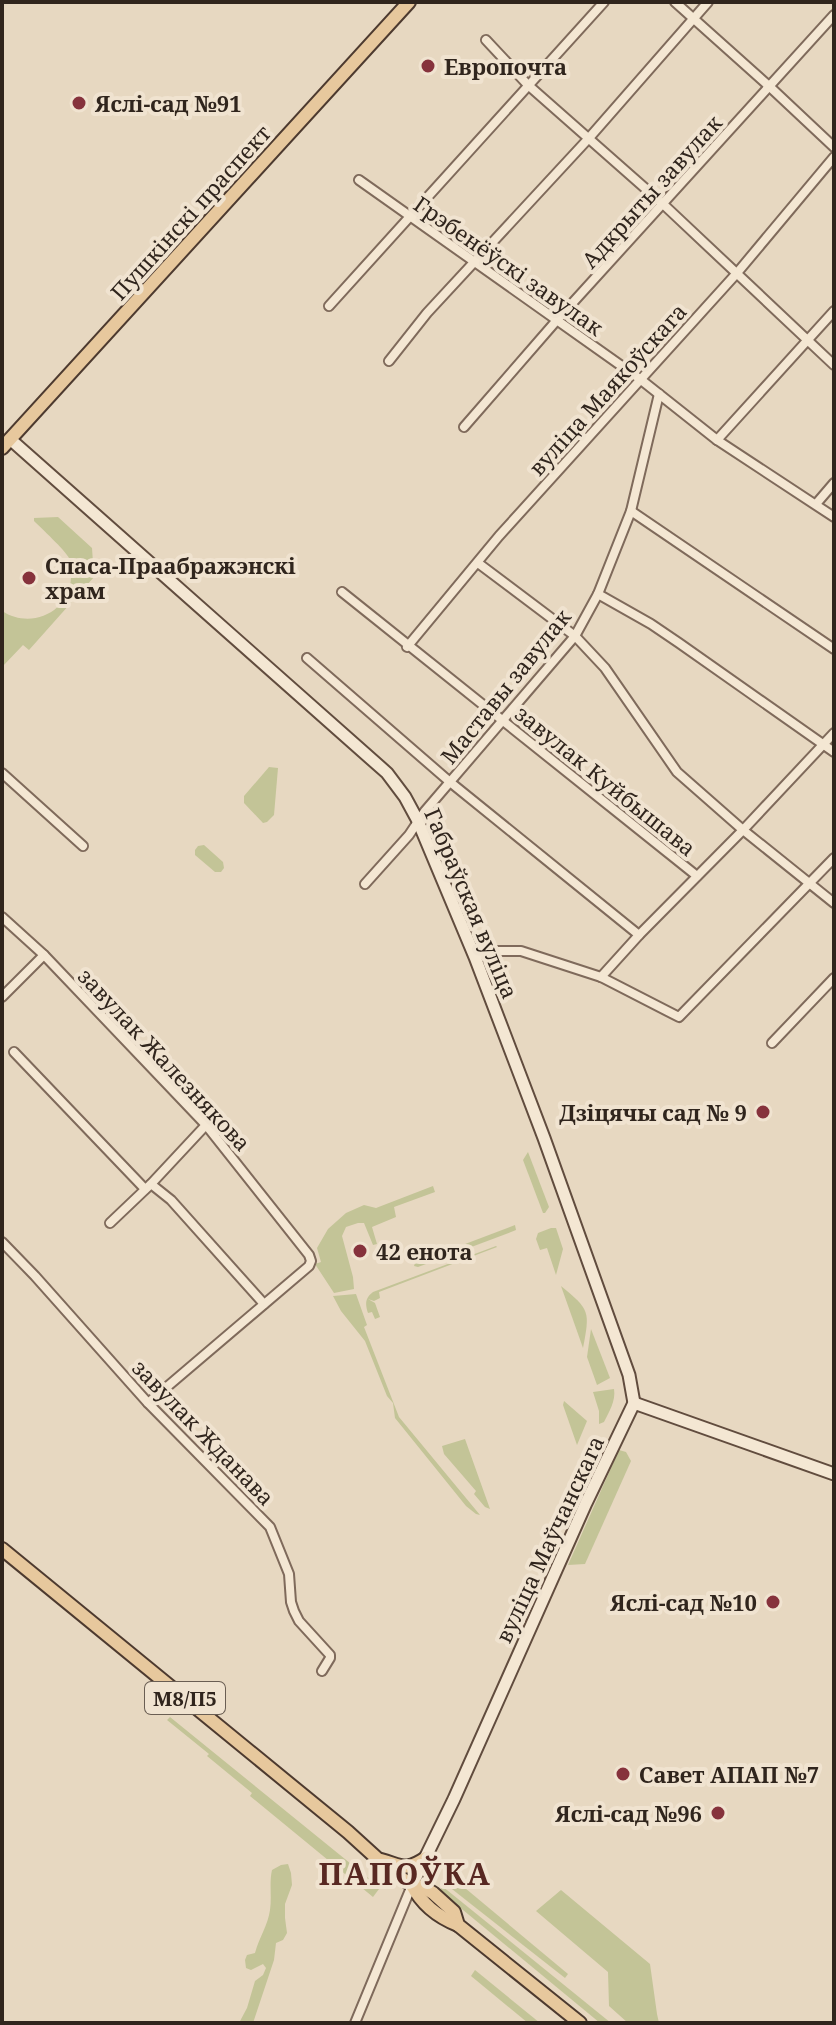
<svg xmlns="http://www.w3.org/2000/svg" width="836" height="2025" font-family="'Noto Serif',serif">
	<rect width="100%" height="100%" fill="#e7d8c1"/>
	<g fill="#c3c497">
		<path d="M58,517L92,548L94,577L29,650L23,645L2,667V611C31,630 70,612 71,577C71,571 72,563 69,558C65,550 41,528 34,521V518Z"/>
		<polygon points="269,767 278,768 274,815 267,822 263,823 244,803 244,796"/>
		<polygon points="204,845 223,862 224,868 221,872 215,872 195,855 195,850 198,846"/>
		<polygon points="528,1152 549,1207 545,1213 543,1213 523,1160"/>
		<polygon points="433,1186 435,1192 394,1207 396,1217 372,1227 377,1244 373,1245 364,1223 358,1223 346,1227 342,1236 353,1277 354,1289 334,1293 315,1264 321,1262 317,1248 328,1229 346,1213 364,1205 376,1208"/>
		<polygon points="515,1225 516,1230 511,1232 418,1267 414,1266 415,1263"/>
		<polygon points="551,1228 556,1228 563,1249 556,1275 547,1248 540,1250 536,1239 538,1233"/>
		<path d="M496,1246L497,1247L379,1292L380,1298L374,1301L368,1299L375,1303L380,1317L375,1319L372,1312L368,1313C365,1304 365,1298 373,1292Z"/>
		<path d="M561,1286C590,1310 590,1311 583,1348Z"/>
		<polygon points="356,1294 367,1325 364,1327 399,1417 480,1515 476,1514 466,1506 395,1418 393,1403 387,1396 365,1341 341,1311 333,1296"/>
		<polygon points="591,1329 610,1378 597,1385 587,1357"/>
		<path d="M614,1389C616,1401 609,1412 604,1422L599,1424V1411L593,1392Z"/>
		<polygon points="564,1401 587,1421 577,1445 563,1405"/>
		<polygon points="465,1439 490,1509 485,1507 474,1494 476,1491 444,1454 442,1446"/>
		<polygon points="619,1450 626,1452 631,1461 585,1564 568,1565"/>
		<polygon points="170,1717 377,1885 379,1889 373,1897 250,1796 252,1793 207,1756 209,1754 167,1720"/>
		<path d="M288,1864L291,1873L292,1885L285,1904V1918L287,1933L283,1940L276,1943L274,1960L253,2023H239L247,2008L255,1981L263,1975L266,1968L263,1964L251,1970L246,1968L245,1960L247,1955L255,1953C259,1938 268,1925 270,1910C272,1896 269,1883 272,1870L281,1865Z"/>
		<polygon points="447,1873 568,1974 565,1978 443,1882"/>
		<polygon points="442,1886 611,2023 600,2023 440,1891"/>
		<polygon points="561,1890 650,1964 657,2014 659,2023 628,2023 609,2006 608,1972 536,1911"/>
		<polygon points="475,1970 540,2023 528,2023 471,1976"/>
	</g>
	<g fill="none" stroke-linecap="round" stroke-linejoin="round">
		<defs>
			<g id="minor">
				<polyline points="675,2 770,87 834,147"/>
				<polyline points="486,40 528,85 663,204 834,365"/>
				<polyline points="359,180 640,379 717,440 834,517"/>
				<polyline points="329,306 604,2"/>
				<polyline points="389,361 427,313 589,138 708,2"/>
				<polyline points="464,427 557,320 834,15"/>
				<polyline points="717,440 834,311"/>
				<polyline points="816,504 834,483"/>
				<polyline points="631,511 834,649"/>
				<polyline points="478,563 575,636 605,668 677,772 743,830 834,903"/>
				<polyline points="342,592 697,876"/>
				<polyline points="598,594 651,624 679,643 834,752"/>
				<polyline points="407,647 499,536 737,273 834,157"/>
				<polyline points="307,658 450,782 639,935"/>
				<polyline points="2,773 83,846"/>
				<polyline points="365,884 409,835 425,811 575,636 598,594 631,511 659,394"/>
				<polyline points="2,917 44,955 206,1125 309,1255 311,1261 309,1266 148,1403"/>
				<polyline points="475,957 496,951 521,951 601,977 679,1017 834,858"/>
				<polyline points="601,977 639,935 743,830 834,733"/>
				<polyline points="2,997 44,955"/>
				<polyline points="772,1043 834,978"/>
				<polyline points="14,1052 145,1189"/>
				<polyline points="151,1184 171,1200 264,1304"/>
				<polyline points="110,1223 151,1184 206,1125"/>
				<polyline points="2,1242 35,1276 148,1403 270,1527 289,1574 291,1602 294,1611 299,1621 330,1655 330,1658 322,1671"/>
				<polyline points="355,2023 412,1885"/>
			</g>
			<g id="secondary">
				<polyline points="10,439 387,773 405,797 418,821 475,957 544,1138 629,1375 634,1403"/>
				<polyline points="412,1885 454,1799 586,1503 634,1403 834,1474"/>
			</g>
			<g id="primary">
				<polyline points="2,448 409,2"/>
				<polyline points="2,1549 348,1832 392,1872 412,1885 423,1887 433,1893 454,1912 458,1925 580,2023"/>
				<path d="M381,1860C403,1866 405,1872 426,1858"/>
				<path d="M412,1885C422,1905 438,1917 458,1925"/>
			</g>
		</defs>
		<use href="#minor" stroke="#7f6a5b" stroke-width="12"/>
		<use href="#secondary" stroke="#614c3e" stroke-width="15"/>
		<use href="#primary" stroke="#4d3a2f" stroke-width="16"/>
		<use href="#minor" stroke="#f4e7d3" stroke-width="8"/>
		<use href="#secondary" stroke="#f4e7d3" stroke-width="11"/>
		<use href="#primary" stroke="#e7c89d" stroke-width="12"/>
	</g>
	<g fill="#86323c" stroke="#f0e3d0" stroke-width="3">
		<circle cx="428" cy="66" r="8"/>
		<circle cx="79" cy="103" r="8"/>
		<circle cx="29" cy="578" r="8"/>
		<circle cx="763" cy="1112" r="8"/>
		<circle cx="360" cy="1251" r="8"/>
		<circle cx="773" cy="1602" r="8"/>
		<circle cx="623" cy="1774" r="8"/>
		<circle cx="718" cy="1813" r="8"/>
	</g>
	<g text-anchor="middle" dominant-baseline="central" stroke-width="8" stroke-linejoin="round" paint-order="stroke">
		<rect fill="#f0e3d0" stroke="#6a5e53" stroke-width="2" x="145" y="1682" width="80" height="32" rx="6"/>
		<g font-size="20" font-weight="bold" fill="#30251d">
			<text x="185" y="1698">М8/П5</text>
		</g>
		<g font-size="22" font-weight="bold" fill="#30251d" stroke="#f0e3d0" text-anchor="start">
			<text x="444" y="66">Европочта</text>
			<text x="95" y="103">Яслі-сад №91</text>
			<text x="45" y="565">Спаса-Праабражэнскі<tspan x="45" dy="25">храм</tspan></text>
			<text x="747" y="1112" text-anchor="end">Дзіцячы сад № 9</text>
			<text x="376" y="1251">42 енота</text>
			<text x="757" y="1602" text-anchor="end">Яслі-сад №10</text>
			<text x="639" y="1774">Савет АПАП №7</text>
			<text x="702" y="1813" text-anchor="end">Яслі-сад №96</text>
		</g>
		<g font-size="22" fill="#30251d" stroke="#f0e3d0">
			<text transform="translate(651 191) rotate(-48)">Адкрыты завулак</text>
			<text transform="translate(190 212) rotate(-48)">Пушкінскі праспект</text>
			<text transform="translate(509 265) rotate(35)">Грэбенёўскі завулак</text>
			<text transform="translate(607 389) rotate(-48)">вуліца Маякоўскага</text>
			<text transform="translate(505 686) rotate(-51)">Маставы завулак</text>
			<text transform="translate(606 780) rotate(39)">завулак Куйбышава</text>
			<text transform="translate(472 903) rotate(67)">Габраўская вуліца</text>
			<text transform="translate(165 1059) rotate(47)">завулак Жалезнякова</text>
			<text transform="translate(204 1432) rotate(46)">завулак Жданава</text>
			<text transform="translate(549 1539) rotate(-65)">вуліца Маўчанскага</text>
		</g>
		<g font-size="30" font-weight="bold" letter-spacing="2" fill="#582822" stroke="#f0e3d0">
			<text x="405" y="1873">ПАПОЎКА</text>
		</g>
	</g>
	<rect width="836" height="2025" fill="none" stroke="#30251d" stroke-width="8"/>
</svg>
